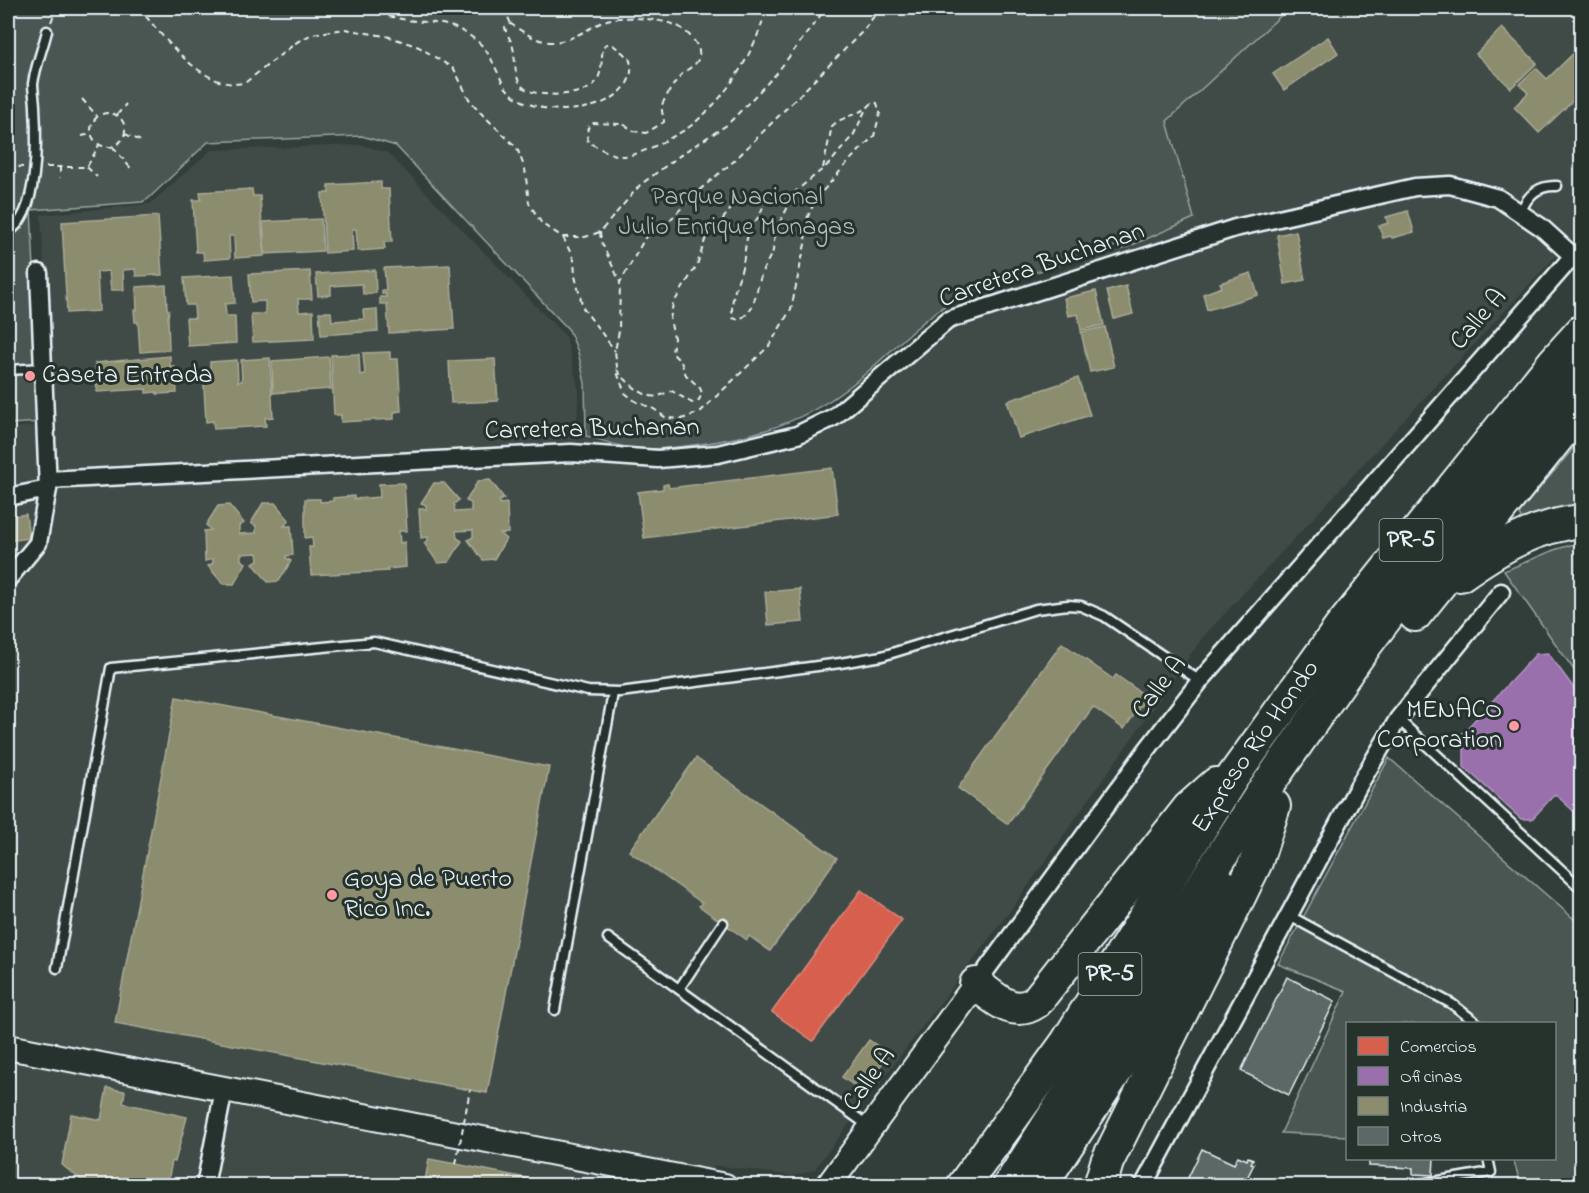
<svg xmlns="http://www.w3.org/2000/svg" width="1589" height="1193" font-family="'Indie Flower',sans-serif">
	<rect width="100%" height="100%" fill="#323e39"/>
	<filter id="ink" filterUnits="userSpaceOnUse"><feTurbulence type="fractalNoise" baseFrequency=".0167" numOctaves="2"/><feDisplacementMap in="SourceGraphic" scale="12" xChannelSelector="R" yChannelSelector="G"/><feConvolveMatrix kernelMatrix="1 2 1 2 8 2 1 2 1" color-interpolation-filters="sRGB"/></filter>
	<g filter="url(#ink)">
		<polygon fill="#3f4b46" points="1289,8 1581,8 1581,229 1203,637 1016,903 814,1170 793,1176 714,1165 709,1186 8,1186 8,428 53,425 41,215 150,204 211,150 362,145 388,153 566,337 579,391 576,435 636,452 718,445 780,431 833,407 944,311 1131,246 1194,218 1167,121"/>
		<g fill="#495651" stroke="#98a4a4" stroke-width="1.5">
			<path d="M8,8H1289L1167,121L1194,218L1121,250L1116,246L957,298C918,321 889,355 854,383C806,422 755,437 694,445C676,447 657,450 639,449C622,448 602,440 586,436L585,383L578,352L569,330L396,146L362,136L208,142L148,199L142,202L31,210L42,422L8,424Z"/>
			<polygon points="1581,439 1581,515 1524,524 1519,513"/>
			<polygon points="1581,542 1582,542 1581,680 1504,571 1554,550"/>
			<polygon points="1389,758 1581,925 1581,1185 1521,1185 1513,1159 1554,1158 1554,1024 1348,1024 1347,1136 1281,1133 1346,991 1278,964"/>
		</g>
		<polygon fill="#d6604d" stroke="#db8c80" stroke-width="1.5" points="861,890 902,920 813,1041 772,1012"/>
		<polygon fill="#9970ab" stroke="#b197c2" stroke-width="1.5" points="1548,653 1582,699 1582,819 1555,794 1532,819 1521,819 1464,767 1464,745 1457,739 1536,654"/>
		<g fill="#8c8c6e" stroke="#a8aa97" stroke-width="1.5">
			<polygon points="1502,28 1537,63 1511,88 1476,54"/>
			<polygon points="1328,37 1338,53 1284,90 1273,74"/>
			<polygon points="1582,45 1582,92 1539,133 1514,107 1528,93 1519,84 1536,68 1547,79"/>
			<polygon points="381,182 381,189 389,189 392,242 384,242 385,249 358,251 356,229 352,229 353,251 325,253 322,193 329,193 328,185"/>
			<polygon points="252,189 253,196 260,196 264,256 235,258 234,236 229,236 230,258 204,260 203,252 196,252 193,200 201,200 200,192"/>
			<polygon points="1408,211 1414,232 1392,238 1391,236 1383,238 1379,226 1388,223 1386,217"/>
			<polygon points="158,216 162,275 136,276 135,269 123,270 124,290 111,290 109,271 97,272 99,311 67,313 62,222"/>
			<polygon points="321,219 323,251 265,254 263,222"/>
			<polygon points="1296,231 1305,280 1285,284 1277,235"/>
			<polygon points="450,265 454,329 389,333 387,304 380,304 380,297 386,297 386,294 382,294 382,290 386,290 384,268"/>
			<polygon points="375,270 376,293 363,294 362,284 331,286 331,295 318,296 316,274"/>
			<polygon points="310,271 312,299 298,299 299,312 313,311 314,339 253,342 251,314 265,314 265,301 251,302 249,274"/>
			<polygon points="1251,273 1258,295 1207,310 1203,294 1222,287 1220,283"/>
			<polygon points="233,275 235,303 225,304 226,316 235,316 236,343 188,346 186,318 195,318 194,305 186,305 184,278"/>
			<polygon points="166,285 167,309 169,310 168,317 169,350 140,352 138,322 135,322 134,310 137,310 136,287"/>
			<polygon points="1126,286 1133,314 1114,319 1107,291"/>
			<polygon points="1096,291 1104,325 1081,330 1078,314 1068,316 1064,298"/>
			<polygon points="377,309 378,331 321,335 319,312 331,312 332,321 364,319 363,310"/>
			<polygon points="1105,327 1114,367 1090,372 1081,332"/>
			<polygon points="390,352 390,359 398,359 401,411 394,412 394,419 341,422 341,415 334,415 331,355 359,354 360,375 365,374 363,353"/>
			<polygon points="170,356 170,366 175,366 177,393 157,394 157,392 146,393 146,389 97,392 95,363"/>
			<polygon points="329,357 331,389 273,393 272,361"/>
			<polygon points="270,358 273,417 265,418 266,426 214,429 213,421 206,422 203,370 210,369 210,362 237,360 238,382 242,381 241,360"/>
			<polygon points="495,359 498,401 451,403 449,361"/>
			<polygon points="1078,378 1090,415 1019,438 1007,401"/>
			<polygon points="832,468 838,514 644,538 638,492 663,489 663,485 668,484 669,488"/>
			<polygon points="490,480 504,498 499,501 500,504 507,503 508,533 500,534 506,539 494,559 483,560 468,540 473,537 473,530 456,531 457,538 462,541 449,562 438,563 424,543 428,540 428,537 421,538 419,509 426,509 426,505 421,503 434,483 444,483 459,500 454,504 455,512 471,511 471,503 466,501 478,481"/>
			<polygon points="404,483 407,531 399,531 400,543 405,542 406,567 387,569 388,571 311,575 309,547 313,547 312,537 305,538 305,499 320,499 320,502 333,501 333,498 354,496 354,499 380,497 379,484"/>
			<polygon points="263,503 275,503 289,520 284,526 291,526 293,555 286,556 286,558 291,561 279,581 268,582 253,563 258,560 257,553 241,554 241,560 246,563 234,584 223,584 208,566 213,563 213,559 205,561 204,531 211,530 206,525 218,506 229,505 244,523 239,526 239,534 256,533 256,526 251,523"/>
			<polygon points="26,514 29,538 8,541 8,517"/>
			<polygon points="800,589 803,622 768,625 765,592"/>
			<polygon points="1062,643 1113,679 1116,675 1147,697 1124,729 1093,707 1008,824 958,788"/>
			<polygon points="176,697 549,767 487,1093 115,1023"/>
			<polygon points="696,758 837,858 770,951 749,936 747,940 699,906 702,903 629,851"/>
			<polygon points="869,1040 889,1054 862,1091 842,1077"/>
			<polygon points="107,1088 125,1091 123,1103 187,1117 175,1162 172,1161 167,1186 89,1186 62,1165 71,1114 101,1120"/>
			<polygon points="429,1159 456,1164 566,1186 424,1186"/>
		</g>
		<g fill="#5c6865" stroke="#e8f1f8" stroke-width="1.5">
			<polygon points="34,371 35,380 26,380 25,372"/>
			<polygon points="1287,977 1335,1001 1289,1095 1241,1071"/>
			<polygon points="1202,1149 1234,1164 1238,1156 1247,1160 1248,1157 1253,1159 1251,1163 1254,1164 1243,1186 1184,1186"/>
			<polygon points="1369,1158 1434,1158 1433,1175 1413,1174 1413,1168 1369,1166"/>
		</g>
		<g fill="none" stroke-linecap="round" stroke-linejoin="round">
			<defs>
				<g id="lane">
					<path d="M1521,211C1528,195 1538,185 1557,186"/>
					<path d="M8,232C39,215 37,139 35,107C35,100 33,91 33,84C35,67 43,48 47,31"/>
					<polyline points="8,370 44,368"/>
					<polyline points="1398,719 1582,889"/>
					<polyline points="1288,915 1452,1004 1478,1024"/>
					<polyline points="608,938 870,1127"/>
					<polyline points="57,968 111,668 374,642 588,691 620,692 840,663 882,656 1036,609 1068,605 1081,606 1104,616 1200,681"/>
					<polyline points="679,989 723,923"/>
					<polyline points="555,1010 613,693"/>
					<polyline points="1410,1186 1491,1172 1488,1158"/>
				</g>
				<g id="street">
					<polyline points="48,480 571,453 658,459 718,454 797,435 834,417 948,320 1235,228 1415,187 1450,185 1498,198 1541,227 1573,256 1200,681 1146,751 976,984"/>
					<polyline points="8,497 48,489"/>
					<polyline points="8,579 38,543 48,489 39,273"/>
					<polyline points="205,1186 224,1089"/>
					<polyline points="1143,1186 1359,785 1398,719 1501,592"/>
				</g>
				<g id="secondary">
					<polyline points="8,1047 725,1186"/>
					<polyline points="828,1186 976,984"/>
				</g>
				<g id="highway">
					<path d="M1460,575C1498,548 1534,526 1582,521"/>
					<polyline points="1415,615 1582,407"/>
					<path d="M976,984C995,998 1013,1018 1036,1002L1189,808L1216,784"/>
					<path id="s1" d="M963,1186L1067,1042L1232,778L1340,628L1554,362L1582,331"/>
					<polyline points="1009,1186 1262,793 1367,643 1429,561 1582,371"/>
					<polyline points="1040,1186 1120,1065 1226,887"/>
					<polyline points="1100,1186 1107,1162 1238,899 1256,862 1274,806"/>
				</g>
			</defs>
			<use href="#lane" stroke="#e8f1f8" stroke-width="13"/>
			<use href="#street" stroke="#e8f1f8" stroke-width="21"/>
			<use href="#secondary" stroke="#e8f1f8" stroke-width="28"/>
			<use href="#highway" stroke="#e8f1f8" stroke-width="36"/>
			<g stroke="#e8f1f8" stroke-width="2" stroke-dasharray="6 4.5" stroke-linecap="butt">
				<path d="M139,8C161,34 206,95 246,82L297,42L312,34L345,29L390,37L419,47L454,69L469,99L480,112L517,148L525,169L529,203L542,224L563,237H585L600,232L640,185L686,151L727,125L776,74L826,8"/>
				<path d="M358,8C373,11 388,17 402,19C422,23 442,21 460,30C484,43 487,50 498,73C501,79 503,85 507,89C530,117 596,116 621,91C630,82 634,70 629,58L613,45L606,44L603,47C601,58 603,74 595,83C585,97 537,98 524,88C512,78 517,58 512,44C510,38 506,34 505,27L511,24C523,32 537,42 552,42C574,41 587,28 607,20C622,15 659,19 675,25C684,28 697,41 699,51C701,65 689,67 681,75C677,78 663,101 662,105C661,113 664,116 664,122L646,133L634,131L623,124L591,123C587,129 586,134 588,142C598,147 610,155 622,156C634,156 646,150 657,145C672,137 688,130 700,118C730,92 758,46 766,8"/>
				<polyline points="504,8 511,24"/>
				<polyline points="51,22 57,8"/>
				<polyline points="82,99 97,116"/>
				<circle cx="108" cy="130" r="17"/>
				<polyline points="117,115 126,104"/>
				<polyline points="125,134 141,141"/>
				<polyline points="82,136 91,134"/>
				<polyline points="113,147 133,171"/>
				<polyline points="8,166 23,167"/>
				<polyline points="46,167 87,167 99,145"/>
				<polyline points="60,167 60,178"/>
				<polyline points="87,167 97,177"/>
				<polyline points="823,168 832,126 838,121 866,109"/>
				<polyline points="600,232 601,241 620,282"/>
				<polyline points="563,237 574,260 575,276 583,308 615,351"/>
				<path d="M617,370C624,379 644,400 658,396C663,395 666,392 672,391L692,403L699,400L702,393L700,388L686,375L681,362L672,353L674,338L670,319L673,304L697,265L707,234L719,224L737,201L754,194H760L763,197C767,210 752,223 748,235C745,244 745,254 743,263C739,282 729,298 733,318L739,320L747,314L753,305L762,272L773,251L775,232L796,191L830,163L854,134L866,109L873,102L877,103L880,113L874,136L849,161L822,192L813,205L806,221L805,244L791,309L769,346L700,412L682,419L666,418L654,409L635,401L625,393L618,375L615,351L619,331L620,283L645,238L670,220L697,192L734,161L863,31L880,8"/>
			</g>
			<use href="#lane" stroke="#26332d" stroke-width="8"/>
			<use href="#street" stroke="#26332d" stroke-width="16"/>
			<use href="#secondary" stroke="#26332d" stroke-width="24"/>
			<use href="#highway" stroke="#26332d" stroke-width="32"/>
			<polyline stroke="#e8f1f8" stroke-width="2" stroke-dasharray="6 4.5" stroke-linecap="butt" points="456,1164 470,1090"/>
		</g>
	</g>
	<g fill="#ff9aa2" stroke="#26332d" stroke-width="2">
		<circle cx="30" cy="376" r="6"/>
		<circle cx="1514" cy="726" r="6"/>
		<circle cx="332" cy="895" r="6"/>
	</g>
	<g text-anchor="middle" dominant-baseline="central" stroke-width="6" stroke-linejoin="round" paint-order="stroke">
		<g fill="#26332d" stroke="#aeb8bb" stroke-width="1.5">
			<rect x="1379.5" y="519" width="63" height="42" rx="4.5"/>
			<rect x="1078.5" y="953" width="63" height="42" rx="4.5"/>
		</g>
		<g font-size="24" font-weight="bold" fill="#e8f1f8">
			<text x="1411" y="540">PR-5</text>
			<text x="1110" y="974">PR-5</text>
		</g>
		<g font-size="26" fill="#b0bbbe" stroke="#26332d">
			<text x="737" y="198">Parque Nacional<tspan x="737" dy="30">Julio Enrique Monagas</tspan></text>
		</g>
		<g font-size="26" fill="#e8f1f8" stroke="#26332d">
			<text transform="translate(1042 266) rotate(-19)">Carretera Buchanan</text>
			<text transform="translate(1479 320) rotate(-49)">Calle A</text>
			<text transform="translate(592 430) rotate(-1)">Carretera Buchanan</text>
			<text transform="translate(1160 688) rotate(-52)">Calle A</text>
			<text stroke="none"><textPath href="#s1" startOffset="528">Expreso Río Hondo</textPath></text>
			<text transform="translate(870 1080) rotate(-54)">Calle A</text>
		</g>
		<g font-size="26" fill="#e8f1f8" stroke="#26332d" text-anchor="start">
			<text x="42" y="376">Caseta Entrada</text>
			<text x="1502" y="711" text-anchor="end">MENACO<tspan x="1502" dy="30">Corporation</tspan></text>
			<text x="344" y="880">Goya de Puerto<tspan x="344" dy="30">Rico Inc.</tspan></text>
		</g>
	</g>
	<rect width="1589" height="1193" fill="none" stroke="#26332d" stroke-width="30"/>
	<rect x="15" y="15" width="1559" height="1163" fill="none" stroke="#e8f1f8" stroke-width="2" filter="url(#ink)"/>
	<rect x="1346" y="1022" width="210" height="138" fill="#26332d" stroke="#747f7e" stroke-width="1.5"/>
	<rect x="1358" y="1037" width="30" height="18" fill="#d6604d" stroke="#747f7e" stroke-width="1.5"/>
	<text x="1400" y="1052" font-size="18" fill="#e8f1f8">Comercios</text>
	<rect x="1358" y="1067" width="30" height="18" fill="#9970ab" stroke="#747f7e" stroke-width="1.5"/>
	<text x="1400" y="1082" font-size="18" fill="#e8f1f8">Oficinas</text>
	<rect x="1358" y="1097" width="30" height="18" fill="#8c8c6e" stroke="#747f7e" stroke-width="1.5"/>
	<text x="1400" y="1112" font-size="18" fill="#e8f1f8">Industria</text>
	<rect x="1358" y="1127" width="30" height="18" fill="#5c6865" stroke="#747f7e" stroke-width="1.5"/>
	<text x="1400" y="1142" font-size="18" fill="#e8f1f8">Otros</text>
</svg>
